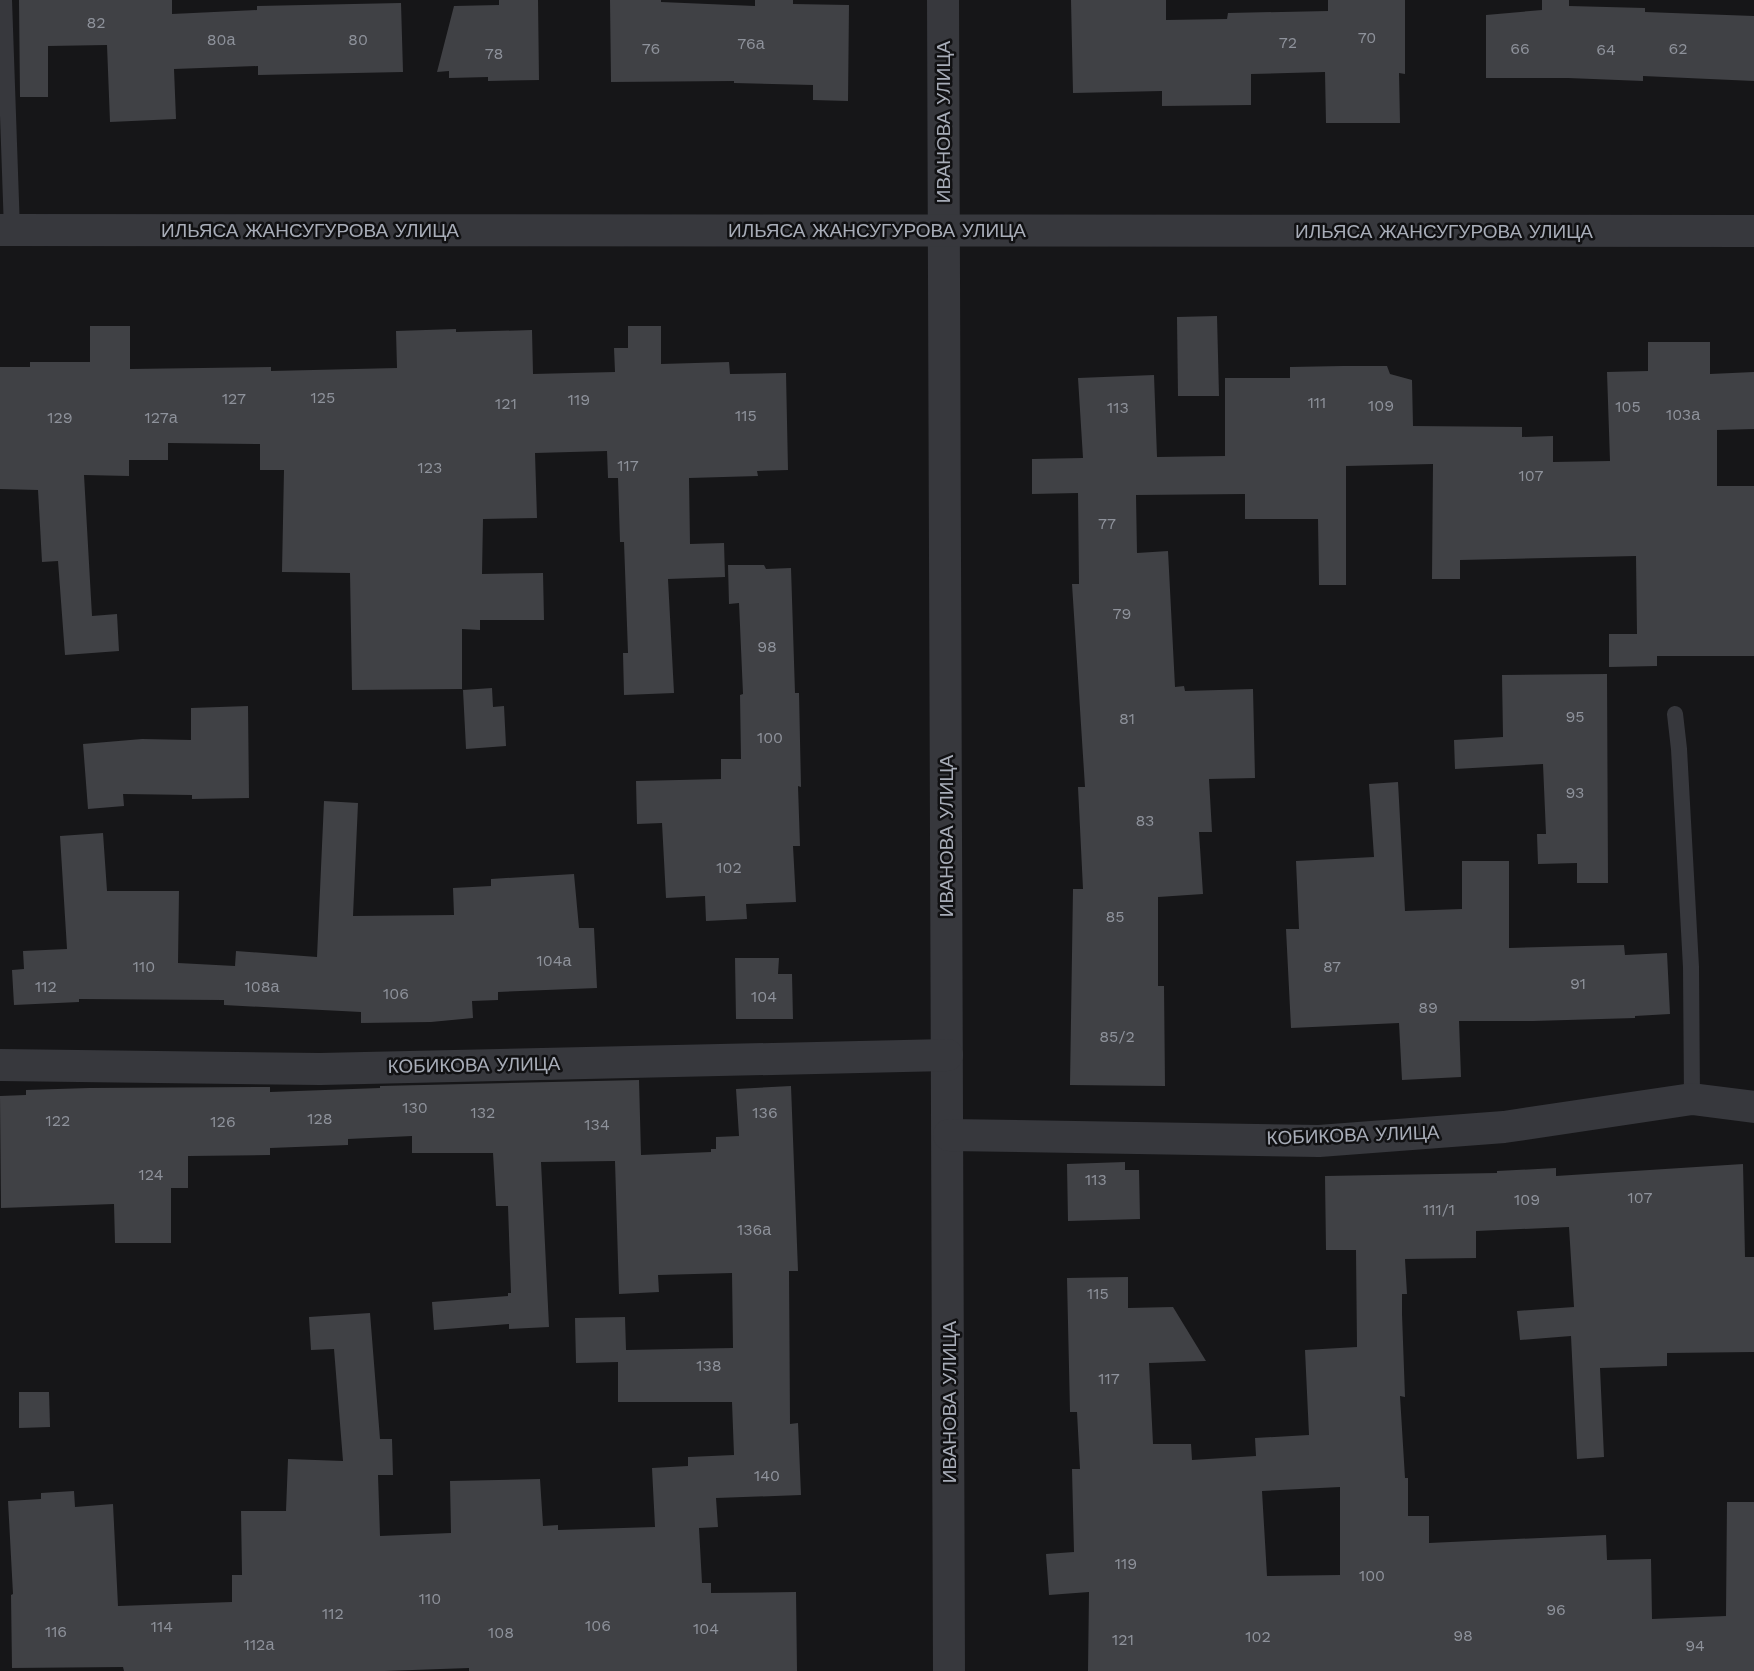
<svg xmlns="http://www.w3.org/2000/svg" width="1754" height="1671" font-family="'Work Sans',sans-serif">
	<rect width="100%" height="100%" fill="#161618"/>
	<g fill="#404145" fill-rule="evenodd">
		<polygon points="19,0 172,0 172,14 257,10 257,6 401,3 403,72 258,75 258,66 174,69 176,119 110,122 107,45 48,46 48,97 20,97"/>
		<polygon points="499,0 538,0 539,80 488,81 488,77 449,78 449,71 437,72 454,6 499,5"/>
		<polygon points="610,0 661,0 661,2 755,6 755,0 793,0 793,4 849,5 848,101 813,100 813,85 734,83 734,81 611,82"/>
		<polygon points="1071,0 1166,0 1166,20 1227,19 1228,13 1328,11 1328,0 1405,0 1405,74 1399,73 1400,123 1326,123 1325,72 1251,74 1251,105 1162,106 1162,91 1073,93"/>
		<polygon points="1542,0 1569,0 1569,6 1645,8 1645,12 1754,16 1754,81 1643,76 1643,81 1568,78 1486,78 1486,15 1542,10"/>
		<polygon points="1217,316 1219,396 1178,396 1177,317"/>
		<polygon points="90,326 130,326 130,369 271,367 271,371 397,368 396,331 456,329 456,332 532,330 533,374 615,372 614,348 628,348 628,326 661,326 661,364 729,362 730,374 786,373 788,470 757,471 758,476 689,478 690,544 724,543 725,577 668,579 674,693 624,695 623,653 628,653 624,542 620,542 618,478 608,478 607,451 535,453 537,518 483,519 482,574 543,573 544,620 480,620 480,630 462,629 462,689 352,690 350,573 282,572 284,470 260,470 260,444 168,443 168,460 129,460 129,476 84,475 92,616 117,614 119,651 65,655 58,561 42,562 38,490 0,489 0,367 30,367 30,362 90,362"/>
		<polygon points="1648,342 1710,342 1710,374 1754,372 1754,429 1717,430 1717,486 1754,486 1754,656 1657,656 1657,666 1609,667 1609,634 1637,634 1636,556 1460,560 1460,579 1432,579 1433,464 1346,466 1346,585 1319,585 1318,519 1245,519 1245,494 1136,495 1137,553 1168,551 1175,687 1184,686 1185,691 1253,689 1255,778 1209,779 1212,832 1199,832 1203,894 1158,897 1158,986 1164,986 1165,1086 1070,1085 1073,889 1083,889 1078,787 1085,787 1072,584 1079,584 1078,493 1032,494 1032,459 1083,458 1078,378 1154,375 1157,457 1225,456 1225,378 1290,378 1290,367 1343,366 1387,366 1390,374 1412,380 1413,426 1522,427 1522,437 1553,436 1553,462 1610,461 1607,372 1648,371"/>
		<polygon points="728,565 764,565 766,569 791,568 795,693 799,693 801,787 798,786 800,846 793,846 796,902 746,904 747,919 706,921 705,896 666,898 662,823 637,824 636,781 721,779 721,759 741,759 740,695 743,694 739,603 729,604"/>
		<polygon points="1607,674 1608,883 1577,883 1577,863 1538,864 1537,834 1546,834 1543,764 1455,769 1454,740 1503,737 1502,675"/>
		<polygon points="492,688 493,707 504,706 506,746 466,749 463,690"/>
		<polygon points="248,706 249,798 192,799 192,795 123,794 124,806 88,809 83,744 142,739 191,740 191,708"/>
		<polygon points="1398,782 1405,911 1462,909 1462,861 1509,861 1509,948 1624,945 1625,955 1667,953 1670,1014 1635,1016 1635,1018 1533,1021 1459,1021 1461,1077 1402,1080 1399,1023 1291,1028 1286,929 1299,929 1296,861 1374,857 1369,784"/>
		<polygon points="324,801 358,803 353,916 454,915 453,888 491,886 491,879 574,874 579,928 594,928 597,988 498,992 498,1000 472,1001 473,1018 431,1022 361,1023 361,1012 224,1005 224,1000 79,999 79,1002 14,1005 12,970 24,969 23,951 67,949 60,836 103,833 107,891 179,891 178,963 235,966 236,951 317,957"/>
		<polygon points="735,958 779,958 778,974 792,974 793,1019 736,1019"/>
		<polygon points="639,1080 641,1155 711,1152 711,1149 716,1149 716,1137 739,1136 736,1089 791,1086 798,1271 789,1271 790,1424 798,1423 801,1495 716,1498 718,1527 699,1528 702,1583 711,1583 711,1593 796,1592 797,1671 469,1671 469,1668 385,1671 124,1671 123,1667 12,1668 11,1595 13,1594 8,1501 41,1499 41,1493 74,1491 75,1507 113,1504 118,1606 232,1602 232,1575 242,1575 241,1511 286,1511 288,1459 343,1461 334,1349 311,1350 309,1317 370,1313 380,1439 392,1439 393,1475 378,1475 380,1536 451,1533 450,1481 540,1479 543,1526 558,1525 558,1530 655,1527 652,1468 688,1466 688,1457 734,1455 732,1402 618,1402 618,1362 576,1363 575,1318 625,1317 626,1350 733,1348 732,1273 658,1275 659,1292 619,1294 615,1161 541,1162 549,1327 509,1329 509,1324 434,1330 432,1302 508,1296 508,1293 511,1293 508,1206 496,1206 493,1153 412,1153 412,1136 348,1139 348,1145 270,1148 270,1155 188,1156 188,1188 171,1188 171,1243 115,1243 114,1204 1,1208 0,1096 26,1095 26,1090 89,1088 270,1087 270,1092 380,1088 380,1086"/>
		<polygon points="1125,1162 1125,1170 1139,1170 1140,1219 1068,1221 1067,1164"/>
		<path d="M1743,1164L1745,1257H1754V1352L1667,1353V1366L1600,1368L1604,1457L1577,1459L1571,1336L1520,1340L1517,1311L1574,1307L1569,1227L1476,1231V1258L1405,1259L1407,1294H1402V1314L1405,1397L1400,1396L1405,1478H1408V1516H1429V1543L1606,1535L1607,1560L1651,1559L1652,1619L1726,1616L1727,1502H1754V1671H1088L1089,1592L1049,1595L1046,1554L1074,1552L1072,1469H1080L1077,1412H1070L1067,1278L1128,1277V1308L1173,1307L1206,1361L1149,1363L1153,1444H1191L1192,1460L1256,1456L1255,1438L1309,1435L1305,1350L1357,1347L1356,1250H1326L1325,1176L1497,1173V1171L1556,1168V1176ZM1340,1487V1575L1267,1576L1262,1491Z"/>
		<polygon points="19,1392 49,1392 50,1427 19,1428"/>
	</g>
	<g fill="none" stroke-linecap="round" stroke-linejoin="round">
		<g stroke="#37383d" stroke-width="16">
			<polyline points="4,0 12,230"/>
			<polyline points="1675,714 1679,749 1691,967 1692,1099"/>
		</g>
		<g stroke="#37383d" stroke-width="32">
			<polyline points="943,0 949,1671"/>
			<polyline points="0,230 1754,231"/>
			<polyline points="0,1065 320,1069 947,1055"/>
			<polyline points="949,1135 1319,1141 1504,1127 1692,1099 1754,1107"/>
		</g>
	</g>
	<g text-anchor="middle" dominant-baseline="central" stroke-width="5" stroke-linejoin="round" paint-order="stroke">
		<g font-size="16" fill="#8e929b">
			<text x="96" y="22">82</text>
			<text x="1367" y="37">70</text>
			<text x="221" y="39">80а</text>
			<text x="358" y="39">80</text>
			<text x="1288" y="42">72</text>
			<text x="751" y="43">76а</text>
			<text x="651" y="48">76</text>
			<text x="1520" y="48">66</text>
			<text x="1678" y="48">62</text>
			<text x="1606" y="49">64</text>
			<text x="494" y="53">78</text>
			<text x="323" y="397">125</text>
			<text x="234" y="398">127</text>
			<text x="579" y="399">119</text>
			<text x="1317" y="402">111</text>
			<text x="506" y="403">121</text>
			<text x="1381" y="405">109</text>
			<text x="1628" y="406">105</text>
			<text x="1118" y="407">113</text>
			<text x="1683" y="414">103а</text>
			<text x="746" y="415">115</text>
			<text x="60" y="417">129</text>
			<text x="161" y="417">127а</text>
			<text x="628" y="465">117</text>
			<text x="430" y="467">123</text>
			<text x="1531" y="475">107</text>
			<text x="1107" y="523">77</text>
			<text x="1122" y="613">79</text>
			<text x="767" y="646">98</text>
			<text x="1575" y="716">95</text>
			<text x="1127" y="718">81</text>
			<text x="770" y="737">100</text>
			<text x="1575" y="792">93</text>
			<text x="1145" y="820">83</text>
			<text x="729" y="867">102</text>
			<text x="1115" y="916">85</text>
			<text x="554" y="960">104а</text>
			<text x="144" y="966">110</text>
			<text x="1332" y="966">87</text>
			<text x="1578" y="983">91</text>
			<text x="46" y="986">112</text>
			<text x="262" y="986">108а</text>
			<text x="396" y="993">106</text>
			<text x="764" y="996">104</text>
			<text x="1428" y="1007">89</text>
			<text x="1117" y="1036">85/2</text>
			<text x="415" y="1107">130</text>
			<text x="483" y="1112">132</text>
			<text x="765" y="1112">136</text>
			<text x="320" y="1118">128</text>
			<text x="58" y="1120">122</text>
			<text x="223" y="1121">126</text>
			<text x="597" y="1124">134</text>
			<text x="151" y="1174">124</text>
			<text x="1096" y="1179">113</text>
			<text x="1640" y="1197">107</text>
			<text x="1527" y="1199">109</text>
			<text x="1439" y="1209">111/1</text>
			<text x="754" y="1229">136а</text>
			<text x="1098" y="1293">115</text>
			<text x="709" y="1365">138</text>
			<text x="1109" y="1378">117</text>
			<text x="767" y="1475">140</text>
			<text x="1126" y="1563">119</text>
			<text x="1372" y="1575">100</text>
			<text x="430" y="1598">110</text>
			<text x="1556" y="1609">96</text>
			<text x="333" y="1613">112</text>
			<text x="598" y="1625">106</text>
			<text x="162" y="1626">114</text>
			<text x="706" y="1628">104</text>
			<text x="56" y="1631">116</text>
			<text x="501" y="1632">108</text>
			<text x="1463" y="1635">98</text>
			<text x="1258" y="1636">102</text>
			<text x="1123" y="1639">121</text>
			<text x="259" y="1644">112а</text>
			<text x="1695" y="1645">94</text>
		</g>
		<g font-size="19" fill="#a8adb8" stroke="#111113">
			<text transform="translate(943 122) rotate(-90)">ИВАНОВА УЛИЦА</text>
			<text x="310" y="230">ИЛЬЯСА ЖАНСУГУРОВА УЛИЦА</text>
			<text x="877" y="230">ИЛЬЯСА ЖАНСУГУРОВА УЛИЦА</text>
			<text x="1444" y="231">ИЛЬЯСА ЖАНСУГУРОВА УЛИЦА</text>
			<text transform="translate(946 836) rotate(-90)">ИВАНОВА УЛИЦА</text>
			<text transform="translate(474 1065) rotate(-1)">КОБИКОВА УЛИЦА</text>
			<text transform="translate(1353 1135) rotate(-2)">КОБИКОВА УЛИЦА</text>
			<text transform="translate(949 1402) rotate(-90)">ИВАНОВА УЛИЦА</text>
		</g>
	</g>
</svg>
